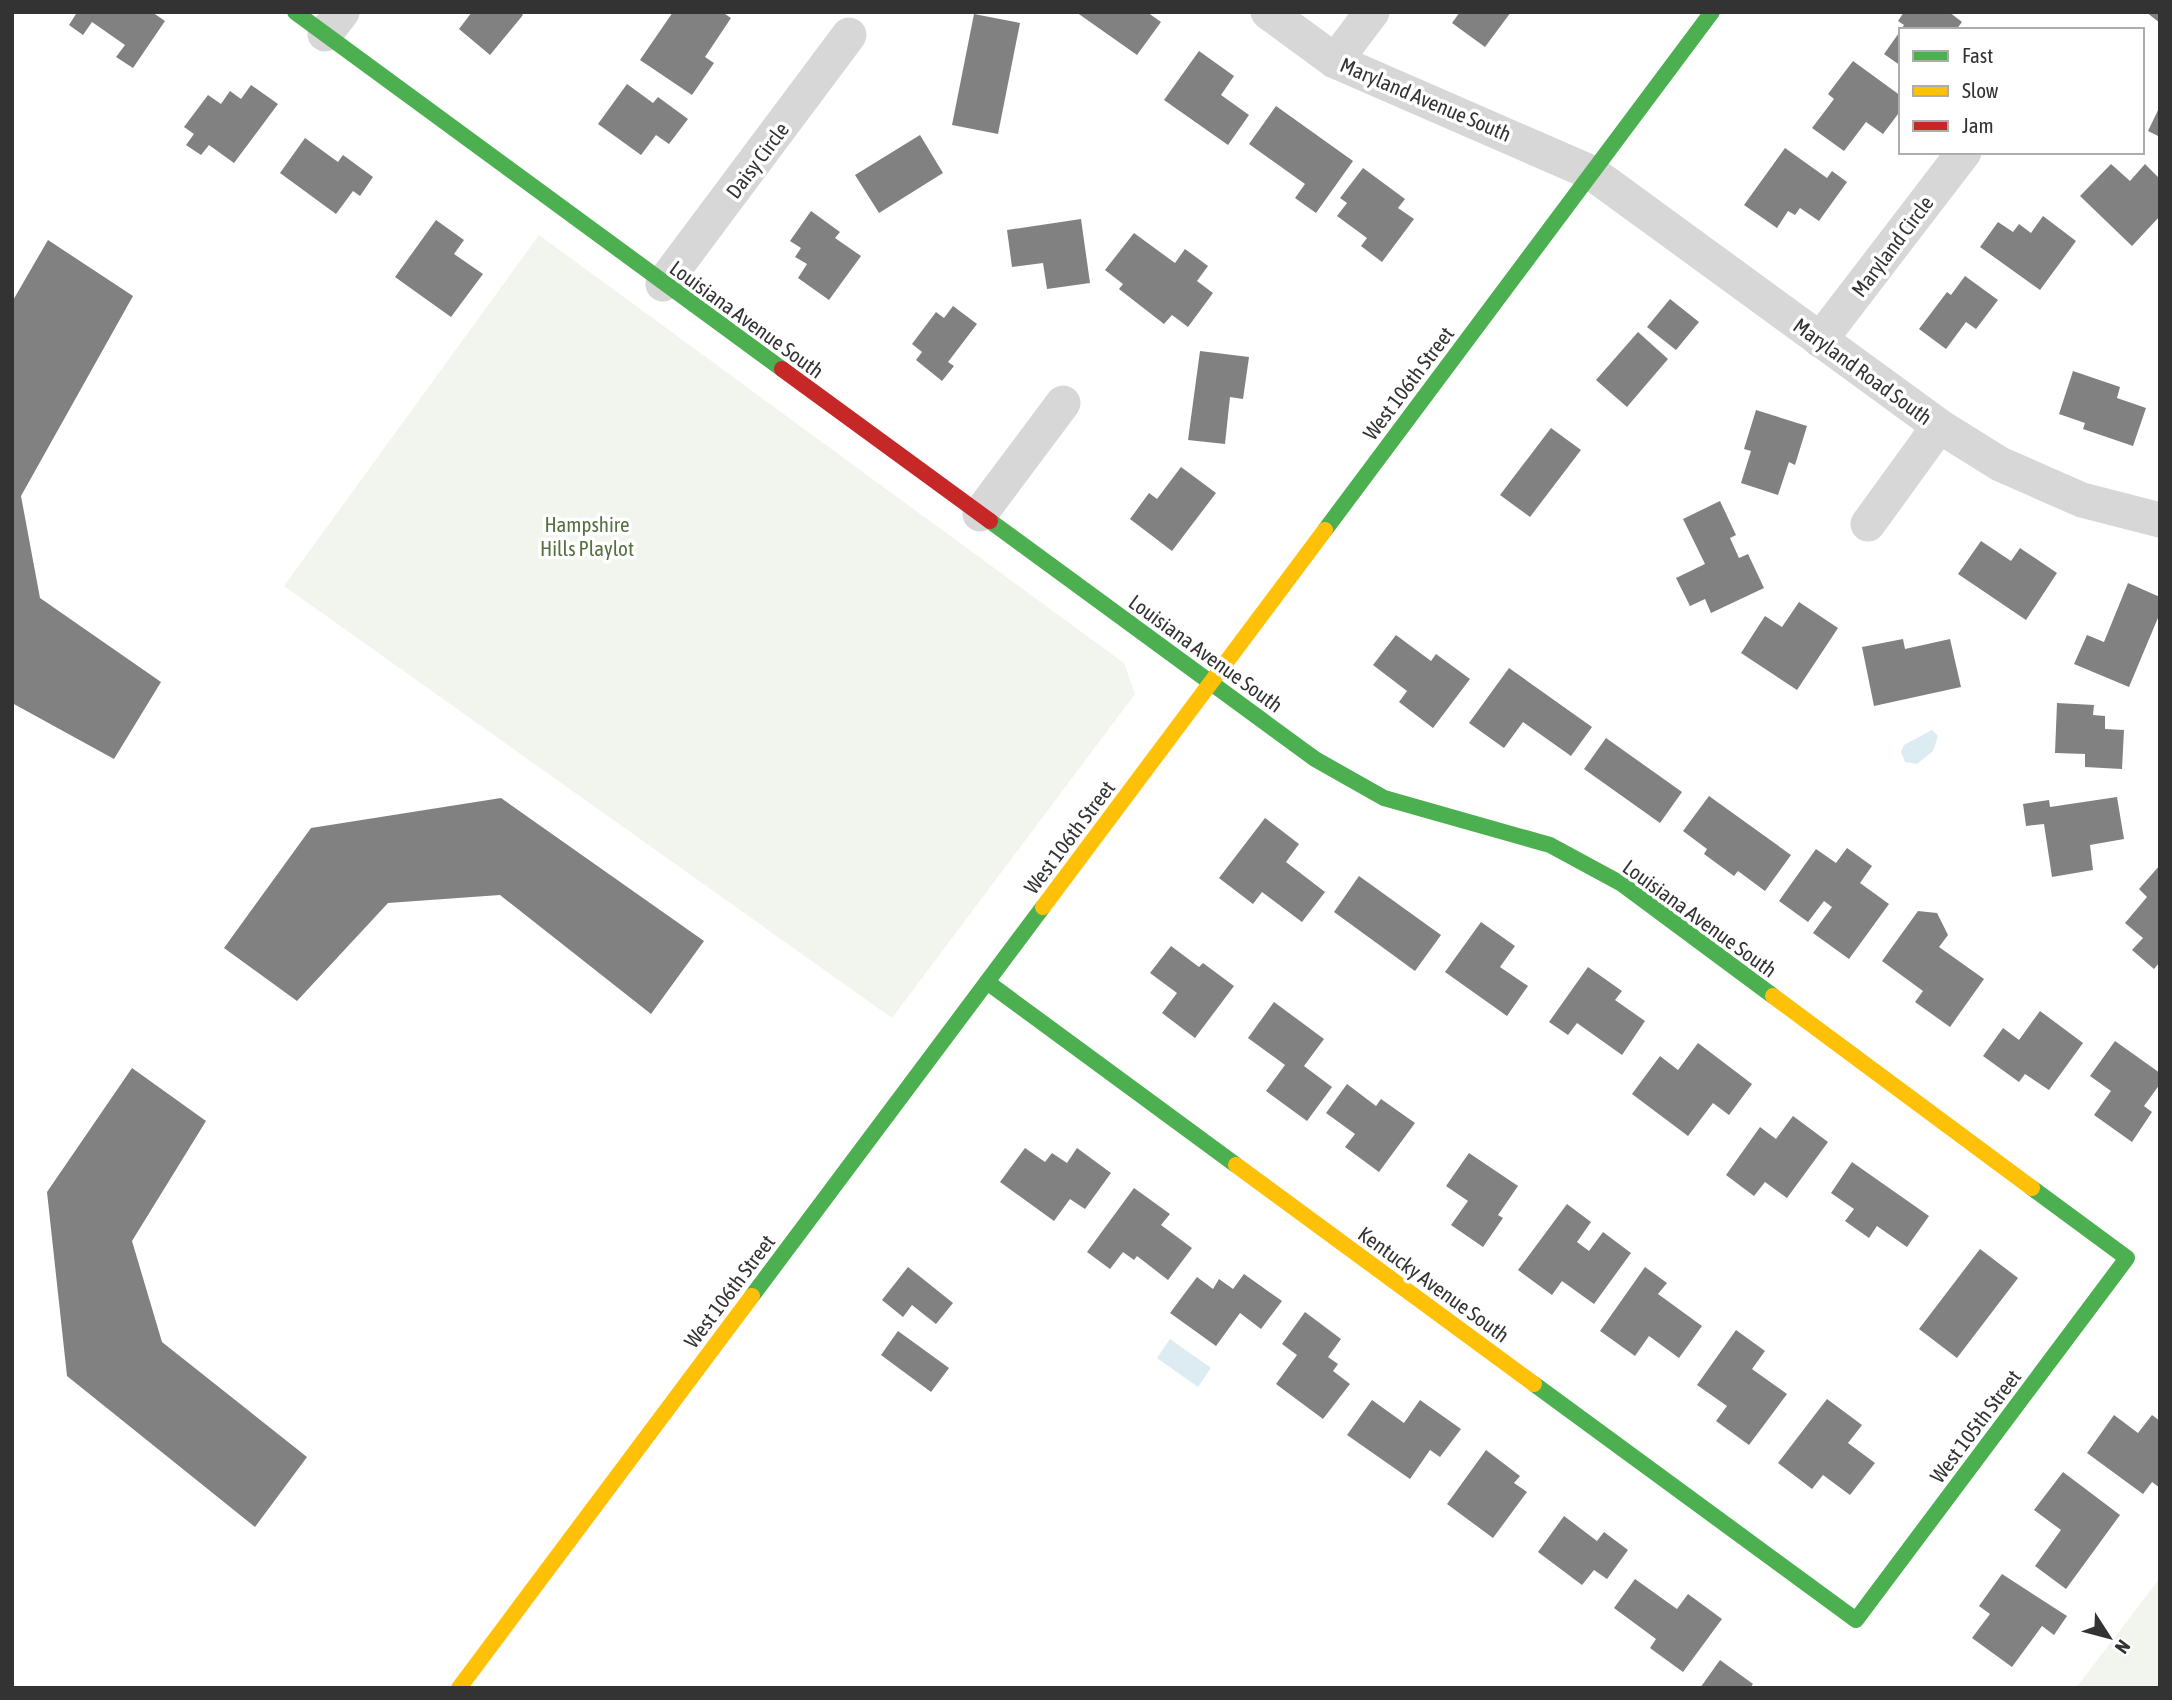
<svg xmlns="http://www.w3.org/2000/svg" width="2172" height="1700" font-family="'Asap Condensed',sans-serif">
	<rect width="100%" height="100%" fill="#fff"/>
	<g fill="#f1f5ed">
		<polygon points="539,235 1124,663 1135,694 892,1018 284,586"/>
		<polygon points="2160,1578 2160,1688 2076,1688"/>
	</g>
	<g fill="#ddebf3">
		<polygon points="1932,730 1938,736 1933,751 1917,764 1905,762 1901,752 1904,745"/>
		<polygon points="1170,1339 1211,1368 1198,1387 1157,1358"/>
	</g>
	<g fill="#818181">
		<polygon points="73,12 152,12 165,21 133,68 116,57 125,45 92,22 83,35 69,25 76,14"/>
		<polygon points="472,12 520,12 523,15 490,55 459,29"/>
		<polygon points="673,12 722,12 731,18 705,57 714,63 692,95 640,60"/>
		<polygon points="1076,12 1147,12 1161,22 1137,55"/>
		<polygon points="1460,12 1511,12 1485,47 1452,23"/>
		<polygon points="1904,12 1949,12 1962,22 1956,30 1901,30 1904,25 1898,21"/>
		<polygon points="2146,12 2160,12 2160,23"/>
		<polygon points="974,14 1020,23 998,134 952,125"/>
		<polygon points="1901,30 1901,66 1884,54"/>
		<polygon points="1199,51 1234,76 1221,95 1249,115 1228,145 1164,100"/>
		<polygon points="1853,61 1901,96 1901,110 1883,134 1866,122 1844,151 1812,128 1834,99 1828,94"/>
		<polygon points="627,84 653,103 658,97 688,119 669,144 656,135 641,155 598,124"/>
		<polygon points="251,85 278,104 234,163 209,145 201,155 186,145 194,134 184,127 208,95 221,104 230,91 241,99"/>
		<polygon points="1276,106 1353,161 1316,213 1295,198 1305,184 1249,144"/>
		<polygon points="2160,106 2160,137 2148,131"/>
		<polygon points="920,135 943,173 879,213 855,175"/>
		<polygon points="305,138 338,162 343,155 373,177 360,196 353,191 336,214 280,173"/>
		<polygon points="1785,148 1827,178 1832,171 1847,182 1819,221 1800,208 1795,215 1788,211 1777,228 1744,205"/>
		<polygon points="2111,164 2130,181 2145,164 2160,179 2160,216 2132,246 2080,196"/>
		<polygon points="1363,168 1405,199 1398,208 1414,219 1382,262 1361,246 1367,238 1337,216 1347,203 1340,198"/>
		<polygon points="811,211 840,232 835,238 861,256 829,300 798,278 807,264 795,257 801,248 790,241"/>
		<polygon points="2043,216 2076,241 2040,290 1980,247 1998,222 2013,232 2019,224 2031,233"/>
		<polygon points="1081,219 1090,283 1047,289 1043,263 1012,267 1007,230"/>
		<polygon points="436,220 464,240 454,254 483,274 451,317 395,277"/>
		<polygon points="1134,233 1175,263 1185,249 1208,266 1197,281 1213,293 1188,327 1172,315 1164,324 1119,289 1123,284 1105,270"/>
		<polygon points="48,240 133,296 21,496 40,598 161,682 114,759 12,703 12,302"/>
		<polygon points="1965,276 1998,300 1976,329 1966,322 1946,349 1919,329 1947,292 1951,295"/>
		<polygon points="1670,299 1699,322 1676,350 1647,327"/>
		<polygon points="953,306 977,324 948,362 954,366 942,381 916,360 922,352 912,344 936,312 944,318"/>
		<polygon points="1638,332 1668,359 1627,407 1596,380"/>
		<polygon points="1200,351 1249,357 1243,399 1230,397 1225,444 1188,440"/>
		<polygon points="2073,371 2120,387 2117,398 2146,408 2133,446 2083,429 2085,423 2059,414"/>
		<polygon points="1756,410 1807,426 1795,465 1789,462 1778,495 1741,483 1751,451 1744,449"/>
		<polygon points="1551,428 1581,450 1530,517 1500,495"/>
		<polygon points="1181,467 1216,493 1172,551 1130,519 1149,493 1157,499"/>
		<polygon points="1720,501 1736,535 1730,538 1739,558 1748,554 1764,588 1711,613 1705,599 1690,606 1676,578 1705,564 1683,519"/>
		<polygon points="1981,541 2011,561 2020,548 2057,573 2026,620 1958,574"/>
		<polygon points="2128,583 2160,597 2160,613 2129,687 2074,664 2087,635 2104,642"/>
		<polygon points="1799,602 1838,628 1797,690 1741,653 1765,616 1782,627"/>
		<polygon points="1396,635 1431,661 1436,654 1470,679 1433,728 1399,702 1407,691 1373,665"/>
		<polygon points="1903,639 1905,649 1950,639 1961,687 1874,706 1862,647"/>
		<polygon points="1509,668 1592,727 1571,756 1523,722 1504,748 1469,723"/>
		<polygon points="2057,703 2094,705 2093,715 2105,716 2105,729 2124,730 2122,769 2085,767 2085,754 2055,753"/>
		<polygon points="1606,738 1682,792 1660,823 1584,769"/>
		<polygon points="1709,796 1791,855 1765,891 1738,871 1734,876 1704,854 1707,849 1683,831"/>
		<polygon points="2117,797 2124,839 2090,845 2093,870 2052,877 2044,824 2026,826 2023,804 2049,800 2050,807"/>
		<polygon points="501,798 704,941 651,1014 500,895 388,903 297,1001 224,948 311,828"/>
		<polygon points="1265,818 1299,844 1286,862 1325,892 1302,922 1262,892 1253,904 1219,878"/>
		<polygon points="1847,848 1872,866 1860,883 1889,904 1849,959 1813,933 1832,907 1824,901 1808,922 1779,901 1816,849 1836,863"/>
		<polygon points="2160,865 2160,962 2154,969 2132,950 2143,938 2125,923 2147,897 2139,889"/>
		<polygon points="1359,876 1441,935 1415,971 1334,912"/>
		<polygon points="1918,911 1937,913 1948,935 1939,947 1984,979 1950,1027 1915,1002 1923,991 1882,961"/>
		<polygon points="1481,922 1515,946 1500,967 1528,986 1507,1016 1445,972"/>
		<polygon points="1171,946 1199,967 1203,963 1234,986 1195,1038 1162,1013 1177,993 1150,973"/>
		<polygon points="1588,967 1622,991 1615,1000 1645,1021 1622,1055 1577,1023 1568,1035 1549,1022"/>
		<polygon points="1274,1002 1324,1039 1304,1066 1332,1087 1307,1121 1266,1091 1285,1065 1248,1038"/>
		<polygon points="2040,1011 2083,1043 2049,1090 2025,1074 2019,1082 1983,1056 2003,1028 2019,1040"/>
		<polygon points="2115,1041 2160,1073 2160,1084 2144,1106 2152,1112 2132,1142 2094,1115 2111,1091 2090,1076"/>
		<polygon points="1698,1043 1752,1084 1729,1115 1713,1103 1688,1136 1632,1094 1660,1056 1678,1070"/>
		<polygon points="132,1068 206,1121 132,1241 162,1342 307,1457 255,1527 67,1376 47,1192"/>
		<polygon points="1347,1084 1376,1106 1381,1099 1415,1123 1379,1172 1345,1147 1355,1134 1326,1113"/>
		<polygon points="1793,1116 1828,1142 1787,1198 1765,1182 1754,1196 1726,1175 1760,1127 1776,1139"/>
		<polygon points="1025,1148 1045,1162 1052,1153 1067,1163 1077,1148 1111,1173 1085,1209 1070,1199 1054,1221 1000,1182"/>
		<polygon points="1469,1153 1518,1186 1498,1215 1503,1218 1483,1247 1451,1225 1468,1201 1446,1186"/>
		<polygon points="1852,1162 1929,1216 1907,1247 1877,1226 1869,1238 1845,1221 1854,1209 1831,1193"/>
		<polygon points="1134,1188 1170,1214 1161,1225 1192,1248 1168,1280 1137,1256 1134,1260 1123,1252 1110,1269 1087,1252"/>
		<polygon points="1567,1204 1591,1222 1577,1242 1589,1251 1603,1232 1631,1253 1594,1304 1562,1281 1552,1295 1518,1270"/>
		<polygon points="1980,1249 2018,1278 1957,1358 1919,1329"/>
		<polygon points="908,1267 953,1303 936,1324 912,1305 903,1317 882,1300"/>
		<polygon points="1645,1267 1667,1283 1658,1294 1702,1326 1679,1358 1649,1336 1635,1356 1600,1331"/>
		<polygon points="1244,1274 1282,1301 1261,1329 1240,1313 1216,1346 1170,1313 1197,1277 1213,1289 1219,1279 1233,1289"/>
		<polygon points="1305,1312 1341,1339 1328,1357 1338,1364 1333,1371 1350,1384 1323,1419 1276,1384 1297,1355 1282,1344"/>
		<polygon points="1736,1330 1765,1351 1752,1369 1787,1394 1749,1445 1716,1421 1727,1406 1697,1385"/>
		<polygon points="898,1331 949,1368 931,1392 881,1355"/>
		<polygon points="1827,1399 1862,1425 1848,1443 1875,1463 1850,1495 1823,1475 1812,1489 1778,1463"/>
		<polygon points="1372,1400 1404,1423 1420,1400 1461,1429 1440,1457 1430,1450 1410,1479 1347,1435"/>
		<polygon points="2114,1415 2138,1433 2152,1415 2160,1421 2160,1488 2152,1482 2143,1494 2087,1453"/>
		<polygon points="1486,1450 1520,1476 1514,1483 1527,1492 1493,1538 1447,1504"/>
		<polygon points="2063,1472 2120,1515 2066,1589 2035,1566 2061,1530 2034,1510"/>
		<polygon points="1564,1516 1597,1541 1604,1532 1628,1550 1607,1579 1594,1570 1582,1585 1538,1552"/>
		<polygon points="2002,1574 2067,1616 2054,1635 2042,1626 2012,1667 1972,1638 1990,1614 1979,1606"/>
		<polygon points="1635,1579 1677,1609 1688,1594 1722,1619 1683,1672 1650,1648 1656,1639 1614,1608"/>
		<polygon points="1720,1660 1753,1684 1750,1688 1700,1688"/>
	</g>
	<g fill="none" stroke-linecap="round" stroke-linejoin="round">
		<g stroke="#d7d7d7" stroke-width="35">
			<polyline points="1268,12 1335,61 1592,173 1939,426 2000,464 2082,500 2160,520"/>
			<polyline points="325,34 342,12"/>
			<polyline points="1335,61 1372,12"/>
			<polyline points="663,284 849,35"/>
			<polyline points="1820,340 1964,152"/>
			<polyline points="980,514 1063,403"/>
			<polyline points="1868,524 1939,426"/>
		</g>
		<g stroke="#4caf50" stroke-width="16">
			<polyline points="295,12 782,369"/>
			<polyline points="990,521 1315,759 1384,798 1550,845 1622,884 1773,996"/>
			<polyline points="1325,530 1712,12"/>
			<polyline points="987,982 1236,1165"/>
			<polyline points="752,1296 1043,907"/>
			<polyline points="1534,1384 1856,1620 2127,1258 2032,1188"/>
		</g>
		<g stroke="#ffc107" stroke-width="16">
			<polyline points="1043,907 1325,530"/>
			<polyline points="1773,996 2032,1188"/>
			<polyline points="1236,1165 1534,1384"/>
			<polyline points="459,1688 752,1296"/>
		</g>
		<polyline stroke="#c62828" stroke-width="16" points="782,369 990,521"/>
	</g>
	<g text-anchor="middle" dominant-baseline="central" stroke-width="7" stroke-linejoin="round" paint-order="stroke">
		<g font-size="21" fill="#333" stroke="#fff">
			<text transform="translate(1426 99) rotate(23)">Maryland Avenue South</text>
			<text transform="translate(757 160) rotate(-53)">Daisy Circle</text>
			<text transform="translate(1892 246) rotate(-53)">Maryland Circle</text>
			<text transform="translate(747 319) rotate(36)">Louisiana Avenue South</text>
			<text transform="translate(1863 371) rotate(36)">Maryland Road South</text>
			<text transform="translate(1408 383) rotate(-53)">West 106th Street</text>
			<text transform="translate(1206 653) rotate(36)">Louisiana Avenue South</text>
			<text transform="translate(1069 837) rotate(-53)">West 106th Street</text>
			<text transform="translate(1700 918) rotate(36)">Louisiana Avenue South</text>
			<text transform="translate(1434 1284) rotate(36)">Kentucky Avenue South</text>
			<text transform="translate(729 1291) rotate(-53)">West 106th Street</text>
			<text transform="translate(1975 1426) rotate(-53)">West 105th Street</text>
		</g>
		<g font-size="21" fill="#56703f" stroke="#fff">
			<text x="587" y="524">Hampshire<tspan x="587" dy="24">Hills Playlot</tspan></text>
		</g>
	</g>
	<rect width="2172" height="1700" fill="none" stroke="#333333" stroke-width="28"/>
	<rect x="1899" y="28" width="245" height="126" fill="#ffffff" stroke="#adadad" stroke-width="2"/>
	<rect x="1913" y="51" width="35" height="10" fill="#4caf50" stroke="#adadad" stroke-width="2"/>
	<text x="1962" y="63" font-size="21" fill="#333333">Fast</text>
	<rect x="1913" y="86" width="35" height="10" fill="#ffc107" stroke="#adadad" stroke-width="2"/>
	<text x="1962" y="98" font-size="21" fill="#333333">Slow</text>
	<rect x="1913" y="121" width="35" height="10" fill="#c62828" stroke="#adadad" stroke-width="2"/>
	<text x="1962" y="133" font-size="21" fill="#333333">Jam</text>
	<g transform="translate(2109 1637) rotate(126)" stroke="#ffffff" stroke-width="5" paint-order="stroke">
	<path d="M0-5L12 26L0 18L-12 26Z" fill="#333333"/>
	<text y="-10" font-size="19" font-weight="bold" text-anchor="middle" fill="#333333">N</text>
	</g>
</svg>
